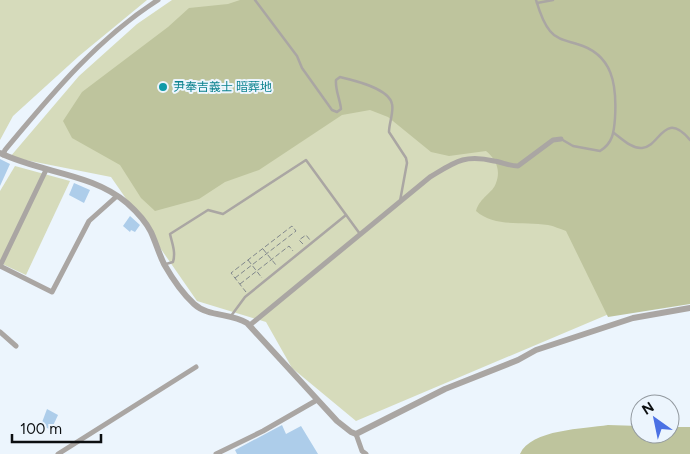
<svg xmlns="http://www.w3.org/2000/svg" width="690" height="454" font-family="Figtree,'Noto Sans JP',sans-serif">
	<rect width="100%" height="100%" fill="#ecf5fd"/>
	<g fill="#d6dbbb">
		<polygon points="0,0 147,0 79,56 13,116 0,140"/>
		<polygon points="172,0 636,0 609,314 356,421 292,368 266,322 197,301 111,177 10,157 79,76 137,24"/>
		<polygon points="15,166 70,181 26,275 0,263 0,191"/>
	</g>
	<g fill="#bec49d">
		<path d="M240,0H690V304L608,317L566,231C560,229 554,226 548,225C524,221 495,228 476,211C480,197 493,193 496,183C501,170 496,159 486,151L449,156L431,152L388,117L370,110L342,115L259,170L225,182L199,199L155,211L141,198L120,165L72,138L63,121L82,92L168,27L189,8L228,4Z"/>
		<path d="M608,425L640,426V434H670V427H690V454H520C531,429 584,429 608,425Z"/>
	</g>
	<g fill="#adcdea">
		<polygon points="0,159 10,164 0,186"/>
		<polygon points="74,183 90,190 84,203 69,195"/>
		<polygon points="130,216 140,225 135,232 131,230 130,232 123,226"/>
		<polygon points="47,409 58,415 51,430 41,425"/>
		<polygon points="282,425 286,434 301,426 318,454 237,454 235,450"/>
	</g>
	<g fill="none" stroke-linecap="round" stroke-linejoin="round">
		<g stroke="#81878c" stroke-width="1" stroke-dasharray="5 2.5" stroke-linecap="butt">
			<polyline points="303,244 299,240 306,235 310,240"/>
			<polyline points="263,249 276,265"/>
			<polyline points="248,260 262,278"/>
			<polyline points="235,278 296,231 292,226 231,273 246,292"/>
			<polyline points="240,284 289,246 293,251"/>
		</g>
		<g stroke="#aaa6a3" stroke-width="2.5">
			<path d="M255,0L297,56L302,68L332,110L337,112L341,109C340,99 335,90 336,80L340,77C353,80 389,88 392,104C394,112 389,123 389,132L406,158L407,163L400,201"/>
			<path d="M536,0C539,10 543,23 550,31C557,40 568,41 577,44C613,54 617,85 615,118C614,132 613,143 600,151L573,146L561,139"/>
			<polyline points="537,3 553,0"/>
			<path d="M614,133C622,139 632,149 642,148C660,147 664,109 690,140"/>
			<path d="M166,264L173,262C176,252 172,243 170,234L208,210L223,214L306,160L360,234"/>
			<polyline points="231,316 245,297 346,215"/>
		</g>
		<g stroke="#aaa6a3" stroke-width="5">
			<path d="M3,155L5,150C51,95 97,39 158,0"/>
			<polyline points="0,266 52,292 89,221 117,196"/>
			<polyline points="0,266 46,170"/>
			<path d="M250,325L430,177C455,162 464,154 494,161C502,162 509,166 518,166L553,140L561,139"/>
			<polyline points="0,332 16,346"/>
			<polyline points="356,434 362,451 366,454"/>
			<polyline points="58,454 196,367"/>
			<polyline points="216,454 263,431 317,400"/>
		</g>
		<path stroke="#aaa6a3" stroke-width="6" d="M0,153C41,173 92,173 127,203C136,211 146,222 151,232C156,243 159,254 164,264C172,278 183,294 194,304C208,317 231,313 247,323L337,421L351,432L356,434L445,389L518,360L536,350L633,318L690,308"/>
	</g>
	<circle fill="#0f9aa8" stroke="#ecf5fd" stroke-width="2" cx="163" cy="87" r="5"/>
	<g text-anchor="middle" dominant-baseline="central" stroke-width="4" stroke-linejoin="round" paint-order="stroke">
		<g font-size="12" fill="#0d838f" stroke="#ecf5fd" text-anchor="start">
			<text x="173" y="87">尹奉吉義士 暗葬地</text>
		</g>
	</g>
	<g transform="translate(655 419) rotate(327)"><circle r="24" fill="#ecf5fd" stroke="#92999f"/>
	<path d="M0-4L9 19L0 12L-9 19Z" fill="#4b71e4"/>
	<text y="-8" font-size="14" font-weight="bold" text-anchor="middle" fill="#0c0f11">N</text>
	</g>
	<path d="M12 434v8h89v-8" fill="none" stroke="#0c0f11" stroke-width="2.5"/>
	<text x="20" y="434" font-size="15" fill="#0c0f11" stroke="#ecf5fd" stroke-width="4" paint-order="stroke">100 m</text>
</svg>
